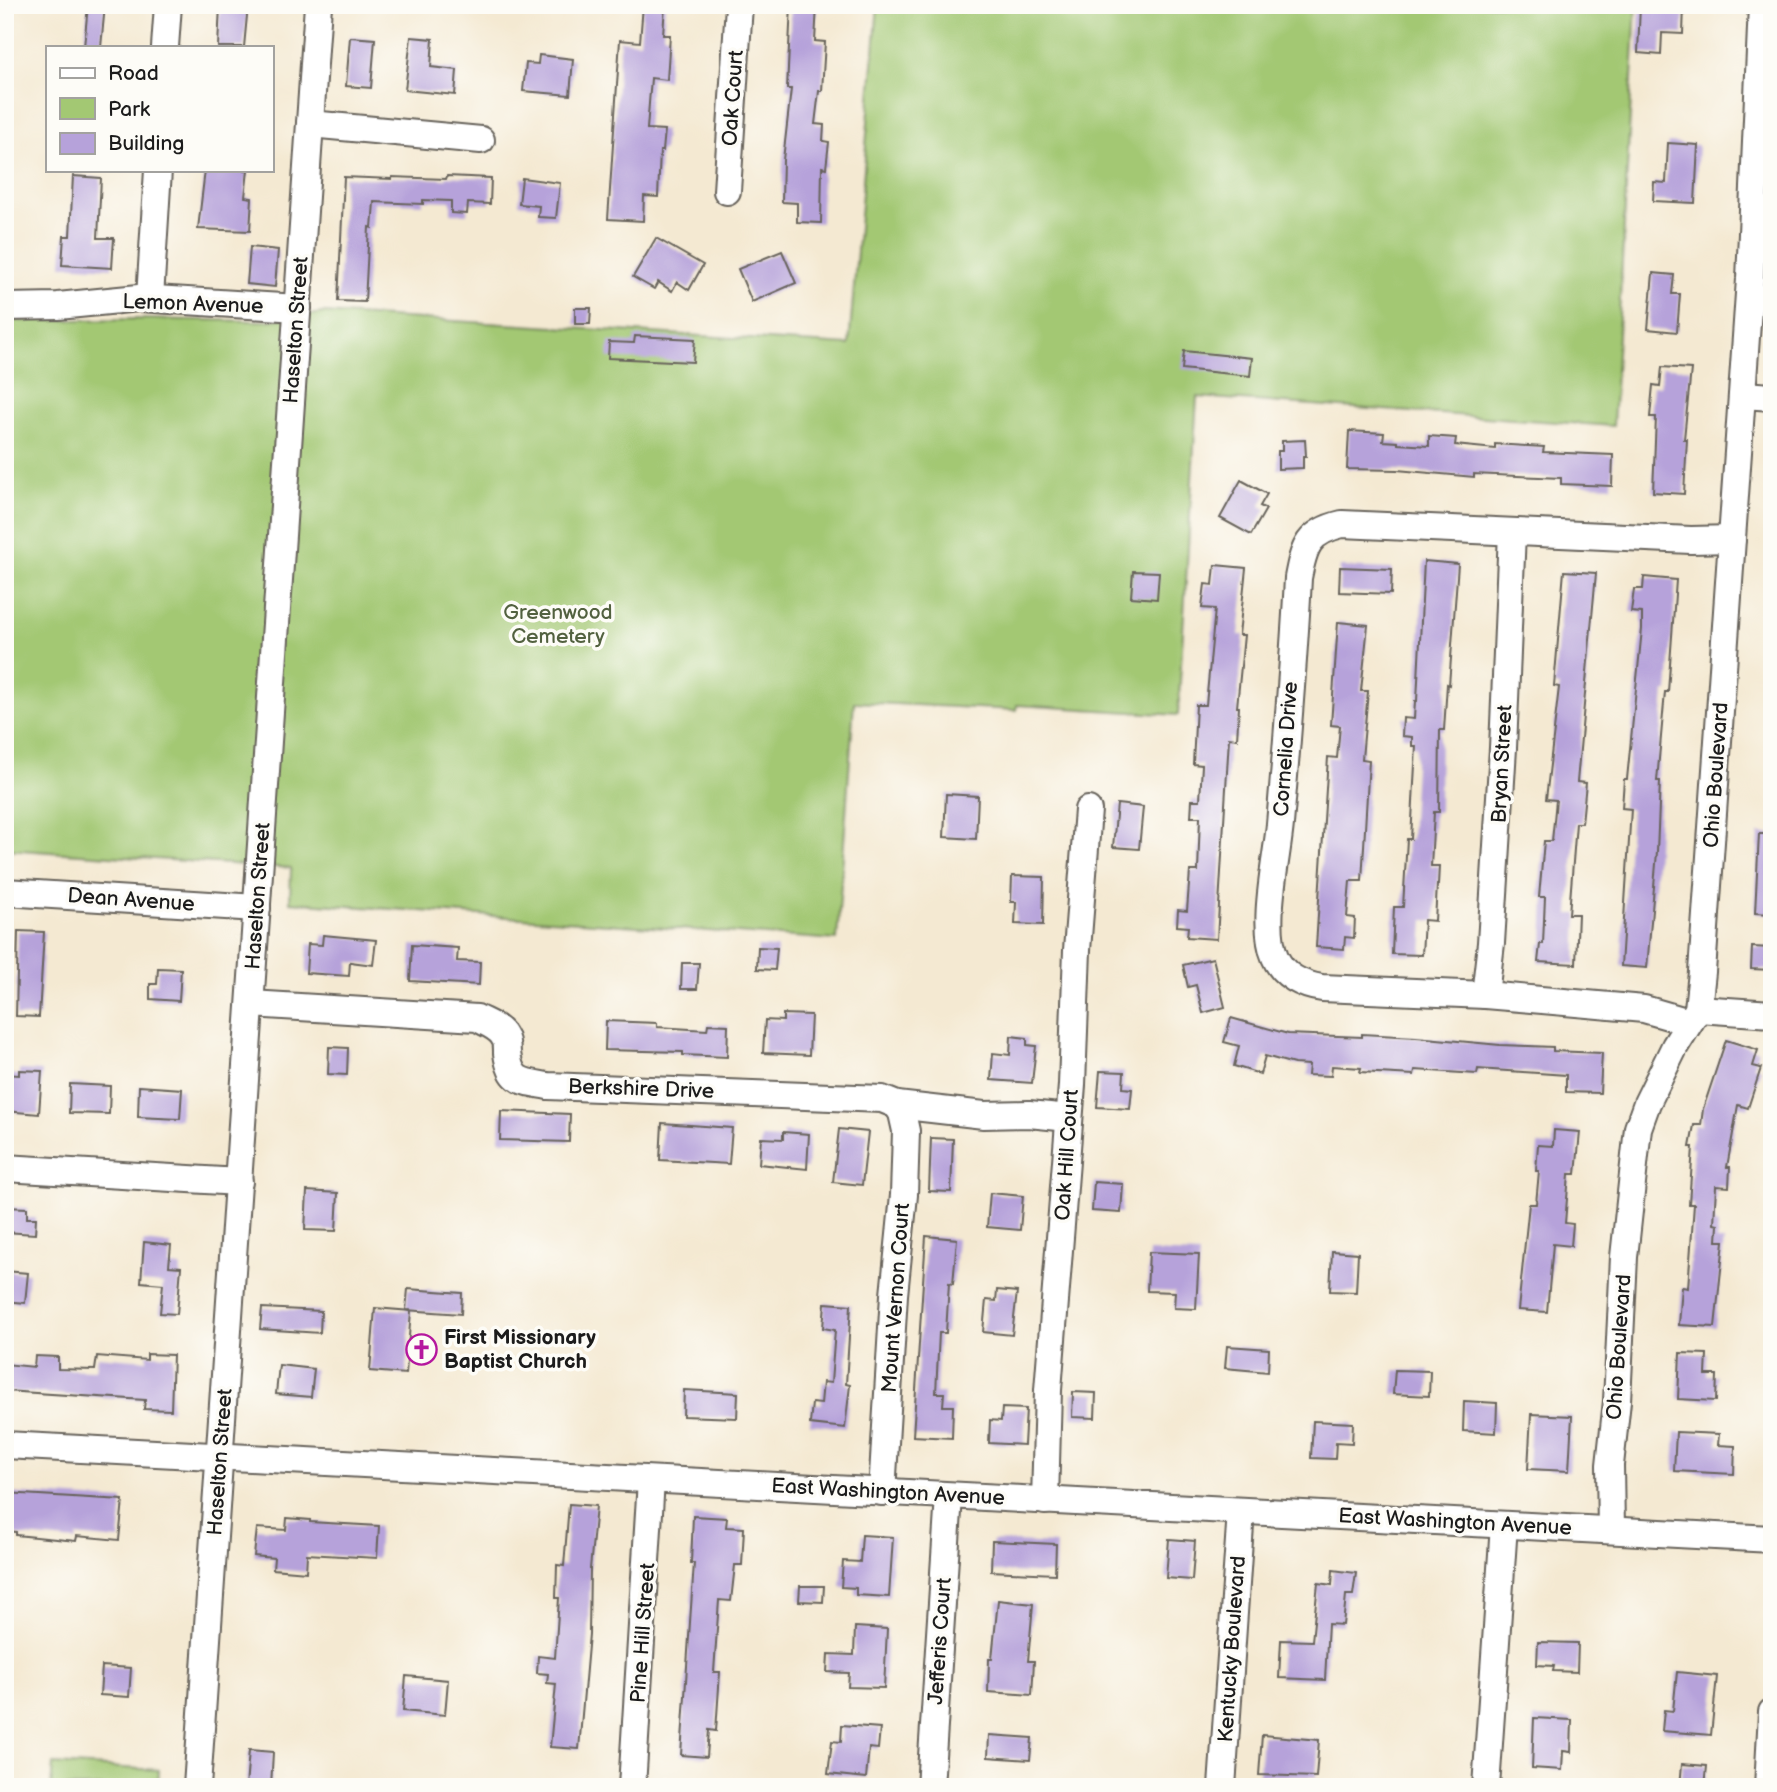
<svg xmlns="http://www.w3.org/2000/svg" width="1777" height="1792" font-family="'Balsamiq Sans',sans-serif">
	<rect width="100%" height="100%" fill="#fdfcf7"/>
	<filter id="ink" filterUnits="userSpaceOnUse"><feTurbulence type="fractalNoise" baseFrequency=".0143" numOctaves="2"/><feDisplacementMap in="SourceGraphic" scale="14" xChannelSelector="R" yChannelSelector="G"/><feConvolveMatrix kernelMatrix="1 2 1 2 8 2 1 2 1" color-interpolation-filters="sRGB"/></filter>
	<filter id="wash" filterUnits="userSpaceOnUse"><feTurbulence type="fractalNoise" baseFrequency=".00686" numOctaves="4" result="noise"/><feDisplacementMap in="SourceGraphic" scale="28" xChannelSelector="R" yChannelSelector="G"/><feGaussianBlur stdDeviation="1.57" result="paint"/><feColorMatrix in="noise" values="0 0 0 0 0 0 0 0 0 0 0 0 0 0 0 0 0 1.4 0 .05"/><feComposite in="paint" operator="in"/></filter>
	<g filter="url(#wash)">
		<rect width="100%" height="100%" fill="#f4e9d2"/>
		<g fill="#a3c873" stroke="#607248" stroke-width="2">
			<polygon points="878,5 1636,5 1613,426 1197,397 1178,715 1017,705 1016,710 854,702 837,940 290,902 291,868 5,849 5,321 135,319 265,321 323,313 849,345"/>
			<polygon points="53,1764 159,1770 158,1787 51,1787"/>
		</g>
		<g id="blocks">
			<g fill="#b6a2da">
				<polygon points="88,5 105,5 101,47 84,47"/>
				<polygon points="220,5 248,5 244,47 218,47"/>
				<polygon points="643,5 665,5 663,35 670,35 667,80 651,78 647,129 665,130 663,151 660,151 658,197 644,196 643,221 608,219 620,40 640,42"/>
				<polygon points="791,5 817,5 815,41 825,42 822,91 819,91 815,124 824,125 823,141 829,142 826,168 822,167 821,223 797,222 797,203 782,202 783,160 791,89 787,89"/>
				<polygon points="1640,5 1684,5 1683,34 1662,33 1661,55 1638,53"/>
				<polygon points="350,37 375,39 371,88 346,86"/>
				<polygon points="411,37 433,39 431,67 457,70 455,95 405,90"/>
				<polygon points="539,55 573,59 570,95 523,91 526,63 538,64"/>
				<polygon points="1668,143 1698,145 1695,203 1653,201 1654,182 1666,183"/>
				<polygon points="205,170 248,170 245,197 252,198 250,231 198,229"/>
				<polygon points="73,176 101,178 98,238 114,238 112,268 62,265 64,236 70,236"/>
				<polygon points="447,176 491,178 490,204 468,203 467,214 451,213 451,201 423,200 423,204 374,202 372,228 369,227 365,302 338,301 344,177 392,179 392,177 446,179"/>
				<polygon points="522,178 560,183 556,218 538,217 539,206 519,204"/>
				<polygon points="656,238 703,265 689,290 677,282 672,291 658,282 654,289 633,277"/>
				<polygon points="250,247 278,250 275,287 247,284"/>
				<polygon points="782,251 796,283 752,302 738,269"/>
				<polygon points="1653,273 1674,275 1672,294 1680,294 1677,332 1648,329"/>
				<polygon points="575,308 591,308 590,324 575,324"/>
				<polygon points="635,336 695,339 693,362 608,358 609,342 634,343"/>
				<polygon points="1184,351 1252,358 1250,376 1182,369"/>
				<polygon points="1662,367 1691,369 1684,439 1687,439 1684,494 1653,492 1656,417 1650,417 1653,385 1660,386"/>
				<polygon points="1349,431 1384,433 1383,441 1398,442 1398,444 1429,446 1429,436 1456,438 1455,445 1495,449 1495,444 1544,447 1543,452 1613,455 1612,486 1561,484 1561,478 1474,474 1474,477 1397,470 1347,469"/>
				<polygon points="1305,440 1306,456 1303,456 1303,468 1278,469 1278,451 1282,451 1282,441"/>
				<polygon points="1241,480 1267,494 1260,506 1266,509 1251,535 1220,518"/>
				<polygon points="1424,561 1458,564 1449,685 1447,684 1444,730 1440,730 1439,812 1434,812 1431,866 1439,866 1438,885 1437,885 1435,921 1424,920 1422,955 1392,954 1394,907 1403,907 1407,839 1411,839 1416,746 1412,746 1412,737 1402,736 1403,718 1414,719 1415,701 1417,701"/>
				<polygon points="1215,565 1246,568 1239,635 1244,635 1237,707 1239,707 1237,739 1229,738 1217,939 1187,937 1188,927 1177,926 1178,910 1187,911 1190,871 1198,871 1200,817 1191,817 1192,800 1200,800 1202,765 1193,764 1196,705 1206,705 1215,609 1202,608 1205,584 1213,585"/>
				<polygon points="1340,567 1392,569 1391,594 1339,592"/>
				<polygon points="1133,571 1159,572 1157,599 1131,597"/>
				<polygon points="1564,571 1596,573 1577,782 1586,783 1582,823 1576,823 1569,914 1578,914 1576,964 1538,962 1540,944 1543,944 1545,897 1539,897 1544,841 1552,841 1556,800 1546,799 1559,687 1554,686"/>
				<polygon points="1644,577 1676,580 1668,692 1665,692 1657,781 1660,781 1657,852 1647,968 1621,966 1631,809 1622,808 1624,779 1627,779 1642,629 1642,613 1631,612 1634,589 1643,589"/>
				<polygon points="1338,622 1368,625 1361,691 1368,691 1362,759 1369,760 1362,881 1350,881 1347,917 1355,918 1354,938 1345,937 1344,949 1316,947 1328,757 1337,758 1340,726 1331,725"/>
				<polygon points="946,794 978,796 976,839 944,837"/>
				<polygon points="1117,804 1143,807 1139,849 1113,847"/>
				<polygon points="1759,834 1772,834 1772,914 1755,913"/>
				<polygon points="1012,876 1044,877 1043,925 1015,924 1016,902 1011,902"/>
				<polygon points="18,931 44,932 39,1017 16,1016"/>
				<polygon points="323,935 376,940 373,965 350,962 349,976 306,973 308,944 322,945"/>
				<polygon points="412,945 458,948 457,961 480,962 479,985 410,981"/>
				<polygon points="758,947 777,948 775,970 757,969"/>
				<polygon points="1752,947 1772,948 1772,970 1751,969"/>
				<polygon points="1213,958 1225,1007 1203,1013 1196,985 1188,987 1183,965"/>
				<polygon points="682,963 699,963 697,989 681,989"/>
				<polygon points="158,968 181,969 179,1001 150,999 150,984 157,984"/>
				<polygon points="783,1014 811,1015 809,1055 763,1053 765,1020 783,1021"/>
				<polygon points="1231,1018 1288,1034 1362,1037 1362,1034 1416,1037 1500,1045 1553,1047 1553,1051 1602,1053 1600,1093 1566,1092 1566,1075 1478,1069 1477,1074 1415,1070 1414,1075 1360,1072 1361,1068 1332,1066 1331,1076 1308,1075 1309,1065 1294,1064 1265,1056 1260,1074 1234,1066 1239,1046 1224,1042"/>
				<polygon points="606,1021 657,1023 657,1027 707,1030 708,1024 728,1025 727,1057 683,1055 683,1052 605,1050"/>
				<polygon points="1011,1036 1027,1038 1027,1045 1036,1046 1032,1083 991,1080 993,1053 1010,1055"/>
				<polygon points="1726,1040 1758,1050 1753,1066 1761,1068 1748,1108 1738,1105 1727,1167 1730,1167 1729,1187 1716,1186 1714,1224 1718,1225 1717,1241 1724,1241 1715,1327 1679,1325 1682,1287 1688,1288 1694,1204 1689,1204 1693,1147 1690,1147 1694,1125 1701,1125 1703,1109"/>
				<polygon points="329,1047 348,1048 347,1075 328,1074"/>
				<polygon points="19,1070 42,1071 39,1114 5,1111 5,1074 19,1075"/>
				<polygon points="1100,1071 1124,1072 1123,1088 1132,1089 1130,1109 1097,1107"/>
				<polygon points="70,1084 110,1086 109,1114 69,1113"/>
				<polygon points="139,1086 182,1089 180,1119 138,1117"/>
				<polygon points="501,1111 570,1114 569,1142 500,1140"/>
				<polygon points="662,1123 732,1128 729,1164 660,1160"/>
				<polygon points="839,1129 868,1132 862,1185 833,1182"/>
				<polygon points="1554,1130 1580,1132 1576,1174 1569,1174 1565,1223 1573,1224 1571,1246 1553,1244 1547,1312 1518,1310 1529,1204 1536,1204 1539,1171 1536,1171 1538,1145 1553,1146"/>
				<polygon points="783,1132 809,1134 807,1169 759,1164 761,1138 783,1139"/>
				<polygon points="931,1138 953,1139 951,1192 929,1191"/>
				<polygon points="1094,1182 1123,1184 1121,1213 1092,1211"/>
				<polygon points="307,1191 338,1193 336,1231 305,1230"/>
				<polygon points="990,1193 1023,1196 1020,1230 987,1227"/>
				<polygon points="5,1207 27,1208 27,1218 36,1218 35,1234 5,1232"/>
				<polygon points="926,1236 957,1239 953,1284 949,1283 946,1333 939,1333 936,1393 944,1393 943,1406 953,1406 952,1438 913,1436"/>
				<polygon points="144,1242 171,1245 169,1266 181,1267 177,1314 160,1313 163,1284 141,1282"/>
				<polygon points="1332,1251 1358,1253 1356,1292 1330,1291"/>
				<polygon points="1149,1252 1199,1254 1196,1309 1174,1308 1175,1292 1147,1291"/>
				<polygon points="5,1271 28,1273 25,1303 5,1301"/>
				<polygon points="408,1289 462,1293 461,1314 406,1310"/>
				<polygon points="997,1290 1017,1292 1012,1335 983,1332 986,1300 996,1301"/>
				<polygon points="825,1303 851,1305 846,1384 850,1385 845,1428 810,1424 812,1403 821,1404 823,1382 831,1383 835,1330 823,1328"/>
				<polygon points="262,1308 321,1311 320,1333 260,1329"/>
				<polygon points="375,1308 411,1311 406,1374 370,1371"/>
				<polygon points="1227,1346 1269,1349 1268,1372 1225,1368"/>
				<polygon points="1680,1353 1707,1354 1706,1375 1717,1375 1716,1401 1678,1399"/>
				<polygon points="147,1354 173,1355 171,1410 144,1409 145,1400 5,1391 5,1364 34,1367 35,1356 58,1357 58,1369 95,1370 97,1356 147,1360"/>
				<polygon points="279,1365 314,1369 311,1397 276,1394"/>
				<polygon points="1395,1370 1430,1371 1429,1396 1393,1394"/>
				<polygon points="684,1390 738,1393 737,1418 683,1416"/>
				<polygon points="1073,1392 1096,1393 1095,1418 1072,1417"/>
				<polygon points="1464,1401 1497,1403 1496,1433 1463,1431"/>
				<polygon points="1002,1408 1026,1409 1024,1445 989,1443 990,1420 1001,1421"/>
				<polygon points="1531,1414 1572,1416 1569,1471 1528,1469"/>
				<polygon points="1313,1421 1353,1423 1352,1443 1336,1442 1335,1459 1311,1458"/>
				<polygon points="1676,1432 1719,1434 1718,1445 1735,1446 1734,1474 1674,1471"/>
				<polygon points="5,1493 123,1500 119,1540 77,1536 76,1541 16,1535 16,1532 5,1531"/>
				<polygon points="569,1504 596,1506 590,1569 589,1634 579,1749 550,1747 556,1684 547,1683 548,1674 537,1673 538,1656 555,1658 559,1598 556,1598 557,1565 564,1566"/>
				<polygon points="693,1516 727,1518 726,1527 744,1528 742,1565 735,1565 731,1601 719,1600 714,1672 720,1672 716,1731 709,1730 707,1757 681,1755 694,1563 691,1563"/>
				<polygon points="287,1518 310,1520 310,1522 379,1526 377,1558 307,1554 306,1572 273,1569 274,1558 254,1556 257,1528 286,1530"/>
				<polygon points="862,1535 893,1537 889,1597 856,1595 856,1588 841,1587 843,1561 860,1562"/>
				<polygon points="1169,1539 1195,1541 1192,1580 1166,1578"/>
				<polygon points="992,1541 1056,1544 1055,1574 991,1571"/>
				<polygon points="1333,1570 1356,1573 1353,1595 1346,1595 1343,1625 1328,1624 1325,1680 1279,1678 1281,1640 1312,1641 1318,1583 1332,1585"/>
				<polygon points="800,1586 824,1586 823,1602 799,1601"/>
				<polygon points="998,1600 1033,1604 1028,1661 1034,1661 1032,1695 988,1692 989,1659 992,1659"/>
				<polygon points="855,1627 887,1629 884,1688 848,1687 849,1673 827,1672 828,1654 854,1655"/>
				<polygon points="1538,1642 1578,1643 1577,1672 1553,1671 1554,1666 1537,1665"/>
				<polygon points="102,1666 131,1668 129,1697 100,1695"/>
				<polygon points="1677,1672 1717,1676 1711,1735 1662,1731 1664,1710 1673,1711"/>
				<polygon points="406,1676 448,1680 445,1715 403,1711"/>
				<polygon points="1534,1718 1572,1720 1571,1752 1563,1751 1562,1770 1532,1768"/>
				<polygon points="842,1725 880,1728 878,1749 869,1748 866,1778 828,1774 832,1741 841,1742"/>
				<polygon points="989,1735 1032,1738 1030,1760 988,1757"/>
				<polygon points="1262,1735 1319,1740 1316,1777 1259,1775"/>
				<polygon points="249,1750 273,1752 271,1787 246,1787"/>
				<polygon points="1682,1764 1707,1766 1705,1787 1680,1787"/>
			</g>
		</g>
	</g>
	<g filter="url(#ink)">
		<use href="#blocks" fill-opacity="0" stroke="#68645c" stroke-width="2"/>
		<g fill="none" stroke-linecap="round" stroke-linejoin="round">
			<defs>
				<g id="minor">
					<polyline points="165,47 168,5"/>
					<polyline points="310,124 481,140"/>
					<polyline points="727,191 739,5"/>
					<polyline points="150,298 158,170"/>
					<polyline points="5,307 58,306 139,298 298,308"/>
					<polyline points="1743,395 1772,397"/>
					<polyline points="5,892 257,908"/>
					<polyline points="1485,995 1491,943 1503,748 1512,532"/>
					<path d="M251,1004L477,1018C486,1023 499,1027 504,1037C507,1041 507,1048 507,1053C511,1083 522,1081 548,1086L882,1099L897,1105L984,1115L1029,1114L1069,1118"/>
					<polyline points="1698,1009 1772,1014"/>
					<path d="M1689,1022L1644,1009L1485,995L1322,988C1303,985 1283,976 1275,957C1261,925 1277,859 1280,824C1287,742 1294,660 1298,578C1304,546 1308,532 1342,524L1691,540L1732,539"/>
					<polyline points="5,1168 239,1182"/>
					<polyline points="5,1445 1772,1539"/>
					<polyline points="882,1492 894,1295 904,1195 906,1131 902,1113 897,1105"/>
					<polyline points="1045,1501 1048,1390 1072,1085 1077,950 1088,810"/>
					<polyline points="1611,1530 1610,1465 1617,1401 1624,1257 1638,1128 1647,1103 1675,1046 1698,1009 1702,972 1750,279 1762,5"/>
					<polyline points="197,1787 318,5"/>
					<polyline points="632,1787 651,1480"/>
					<polyline points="930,1787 949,1496"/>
					<polyline points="1222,1787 1241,1511"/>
					<polyline points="1486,1787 1504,1525"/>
					<polyline points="1768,1787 1772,1712"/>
				</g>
			</defs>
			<use href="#minor" stroke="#68645c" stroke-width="30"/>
			<use href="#minor" stroke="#fff" stroke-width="26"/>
		</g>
	</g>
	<defs>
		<symbol id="church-ring" viewBox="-11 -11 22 22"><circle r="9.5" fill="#fdfcf7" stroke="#b5179e" stroke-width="1.5"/><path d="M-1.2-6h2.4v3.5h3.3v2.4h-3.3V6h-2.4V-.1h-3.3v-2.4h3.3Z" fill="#b5179e"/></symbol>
	</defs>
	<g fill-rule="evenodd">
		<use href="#church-ring" x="404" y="1332" width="35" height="35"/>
	</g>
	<g text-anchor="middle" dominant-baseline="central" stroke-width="7" stroke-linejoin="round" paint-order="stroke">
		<g font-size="21" fill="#1c1c1c" stroke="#fdfcf7">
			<text transform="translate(733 98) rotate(-86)">Oak Court</text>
			<text transform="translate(193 304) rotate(2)">Lemon Avenue</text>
			<text transform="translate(296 330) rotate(-86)">Haselton Street</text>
			<text transform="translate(1286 749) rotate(-86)">Cornelia Drive</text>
			<text transform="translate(1502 764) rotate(-87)">Bryan Street</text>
			<text transform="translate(1716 775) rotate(-86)">Ohio Boulevard</text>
			<text transform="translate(258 896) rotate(-86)">Haselton Street</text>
			<text transform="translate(131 900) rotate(4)">Dean Avenue</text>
			<text transform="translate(641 1089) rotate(2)">Berkshire Drive</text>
			<text transform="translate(1067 1155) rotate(-86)">Oak Hill Court</text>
			<text transform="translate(896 1298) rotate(-86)">Mount Vernon Court</text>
			<text transform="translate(1619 1347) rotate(-86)">Ohio Boulevard</text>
			<text transform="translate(220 1462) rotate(-86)">Haselton Street</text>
			<text transform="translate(888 1492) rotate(3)">East Washington Avenue</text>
			<text transform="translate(1455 1522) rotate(3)">East Washington Avenue</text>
			<text transform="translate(643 1633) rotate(-86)">Pine Hill Street</text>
			<text transform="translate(940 1641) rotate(-86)">Jefferis Court</text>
			<text transform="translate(1232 1649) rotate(-86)">Kentucky Boulevard</text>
		</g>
		<g font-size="21" fill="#52613f" stroke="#fdfcf7">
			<text x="558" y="612">Greenwood<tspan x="558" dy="24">Cemetery</tspan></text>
		</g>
		<g font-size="21" font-weight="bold" fill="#1c1c1c" stroke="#fdfcf7" text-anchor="start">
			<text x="444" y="1337">First Missionary<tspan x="444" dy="24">Baptist Church</tspan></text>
		</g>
	</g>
	<rect width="1777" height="1792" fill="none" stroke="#fdfcf7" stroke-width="28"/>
	<rect x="46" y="46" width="228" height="126" fill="#fdfcf7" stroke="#a3a29f" stroke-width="2"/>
	<rect x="60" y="68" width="35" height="10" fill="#ffffff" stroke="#a3a29f" stroke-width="2"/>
	<text x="108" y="80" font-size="21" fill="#1c1c1c">Road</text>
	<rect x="60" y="98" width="35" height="21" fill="#a3c873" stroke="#a3a29f" stroke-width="2"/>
	<text x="108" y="116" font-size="21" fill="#1c1c1c">Park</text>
	<rect x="60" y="133" width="35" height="21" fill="#b6a2da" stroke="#a3a29f" stroke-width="2"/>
	<text x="108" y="150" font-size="21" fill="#1c1c1c">Building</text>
</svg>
